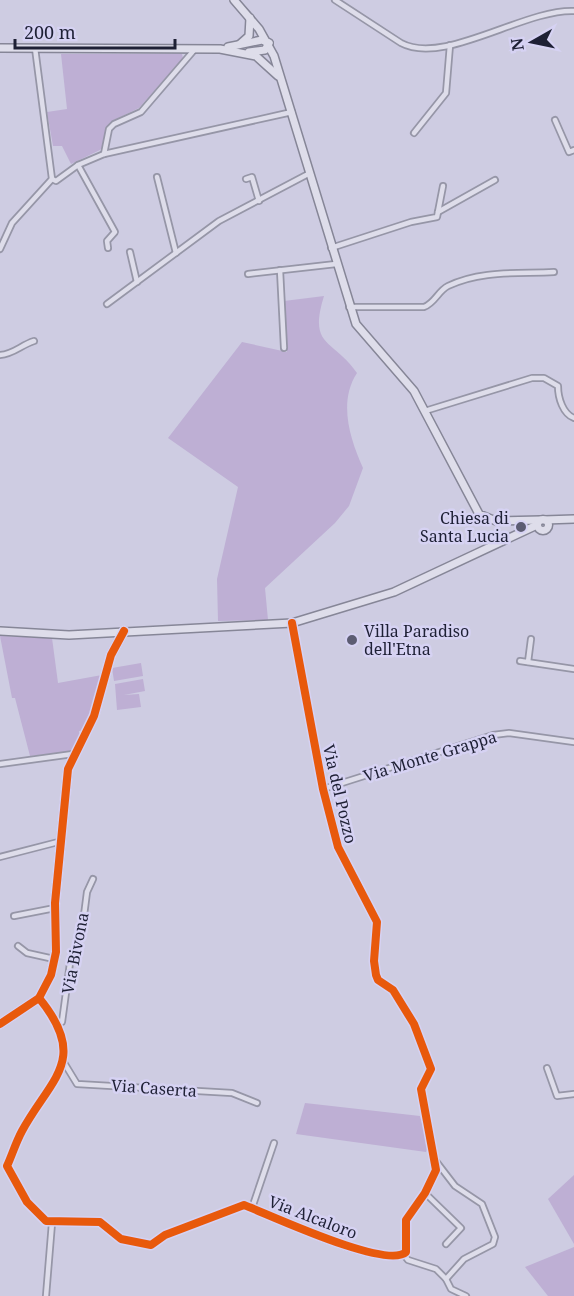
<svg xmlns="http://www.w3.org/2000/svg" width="574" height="1296" font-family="'Noto Serif',serif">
	<rect width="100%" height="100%" fill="#cecce2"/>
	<g fill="#beafd4">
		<polygon points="61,54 182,54 183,58 139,108 112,121 107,127 105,143 100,150 71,164 62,146 53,146 47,112 67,109"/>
		<path d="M324,296C308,348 333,338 357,373C338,402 350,439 363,468L349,506L335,523L265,588L268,620L218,621L217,579L238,487L168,438L242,342L287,352L284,301Z"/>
		<polygon points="0,636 52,638 58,683 102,675 95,707 84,731 79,731 80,737 73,751 30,756 15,698 12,698"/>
		<polygon points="141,663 143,676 114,681 112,668"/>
		<polygon points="143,679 145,691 124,695 139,694 141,707 117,710 115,684"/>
		<polygon points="305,1103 420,1116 428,1147 426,1152 296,1134"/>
		<polygon points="574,1175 574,1244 548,1199"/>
		<polygon points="574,1247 574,1296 548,1296 525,1267"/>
	</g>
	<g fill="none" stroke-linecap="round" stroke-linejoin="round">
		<defs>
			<g id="street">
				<path d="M335,0L401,43C444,66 524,9 574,11"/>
				<polyline points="555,120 569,152 574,150"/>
				<polyline points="414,133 446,93 450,45"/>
				<polyline points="104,154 109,129 114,124 141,112 195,49"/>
				<polyline points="78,165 115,232 107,241 108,248"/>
				<polyline points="157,177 176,253"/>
				<polyline points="52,179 56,181 78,165 104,154 292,112"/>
				<polyline points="246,179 252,177 259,201"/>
				<polyline points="438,212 495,180"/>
				<polyline points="331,248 411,222 437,217 443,186"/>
				<polyline points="0,249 12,223 52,179 35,48"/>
				<polyline points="130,252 137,282"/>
				<polyline points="280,270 284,348"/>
				<polyline points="248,274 336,264"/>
				<polyline points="107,304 219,221 310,173"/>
				<path d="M349,307H424C435,303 438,291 448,286C481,270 518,274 554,272"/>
				<path d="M0,355C14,354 21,345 34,341"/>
				<path d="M425,411L532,378H544L558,386C558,398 563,414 574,418"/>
				<polyline points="292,623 323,789 338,847 377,922 374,961 376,975 378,980 393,990 414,1024 431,1069 421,1089 436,1170 425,1193 406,1220 407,1249 404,1255"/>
				<polyline points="520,661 574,669"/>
				<polyline points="528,662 531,639"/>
				<polyline points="0,764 73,754"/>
				<polyline points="323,789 493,735 509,733 574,742"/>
				<polyline points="0,857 62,841"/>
				<polyline points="14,916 55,908"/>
				<polyline points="18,946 27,953 54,959"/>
				<path d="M39,998C90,1060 50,1079 22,1131C16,1142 12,1155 7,1166L27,1202L46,1221L100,1222L121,1239L151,1245L165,1235L244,1205C281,1219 367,1264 404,1255"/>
				<polyline points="55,1024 62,1022 70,963 82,931 87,892 93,879"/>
				<polyline points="63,1061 77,1084 232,1093 257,1103"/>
				<polyline points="547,1068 557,1096 574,1094"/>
				<polyline points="435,1160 455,1186 482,1204 495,1237 493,1244 464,1259 446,1279"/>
				<polyline points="425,1193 461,1228 446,1244"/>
				<polyline points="252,1208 274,1143"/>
				<polyline points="404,1255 408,1260 436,1269 446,1279 451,1289 466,1296"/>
				<polyline points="46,1296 52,1223"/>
			</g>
			<g id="secondary">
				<polyline points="234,0 259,29 274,56 356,324 414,391 479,514 496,521 541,520"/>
				<polyline points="240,44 249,36 250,18"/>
				<polyline points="228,47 262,40 269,43"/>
				<polyline points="0,48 220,49 256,56 278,76"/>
				<polyline points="249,52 265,50 269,43"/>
				<circle cx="543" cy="525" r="5.5"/>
				<polyline points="544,520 574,519"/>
				<polyline points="0,631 69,635 292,623 394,592 537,525"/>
				<polyline points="0,1024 39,998 51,975 56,952 55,903 68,769 94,716 111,655 124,631"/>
			</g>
		</defs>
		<use href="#street" stroke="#9696a7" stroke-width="8"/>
		<use href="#secondary" stroke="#868697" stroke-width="10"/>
		<use href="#street" stroke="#deddea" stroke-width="4.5"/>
		<use href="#secondary" stroke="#deddea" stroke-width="7"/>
		<defs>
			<g id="cycleway">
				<path d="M39,998C90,1060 50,1079 22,1131C16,1142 12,1155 7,1166L27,1202L46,1221L100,1222L121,1239L151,1245L165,1235L244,1205C270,1215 387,1270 406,1252V1220L425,1193L436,1170L421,1089L431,1069L414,1024L393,990L378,980L376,975L374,961L377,922L338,847L323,789L292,623"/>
				<polyline points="0,1024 39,998 51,975 56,952 55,903 68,769 94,716 111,655 124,631"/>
			</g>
		</defs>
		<use href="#cycleway" stroke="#d6d2f3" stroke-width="11"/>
		<use href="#cycleway" stroke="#e8590c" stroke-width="8"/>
	</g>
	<g fill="#5c5c72" stroke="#d6d2f3" stroke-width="2">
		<circle cx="521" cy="527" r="6"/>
		<circle cx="352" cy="640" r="6"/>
	</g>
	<g text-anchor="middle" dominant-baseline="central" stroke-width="5" stroke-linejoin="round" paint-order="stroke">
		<g font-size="16" fill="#1e2035" stroke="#d6d2f3" text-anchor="end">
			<text x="509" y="518">Chiesa di<tspan x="509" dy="18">Santa Lucia</tspan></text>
			<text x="364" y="631" text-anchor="start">Villa Paradiso<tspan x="364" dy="18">dell'Etna</tspan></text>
		</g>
		<g font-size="16" fill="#1e2035" stroke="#d6d2f3">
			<text transform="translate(430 756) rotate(-17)">Via Monte Grappa</text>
			<text transform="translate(340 794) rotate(77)">Via del Pozzo</text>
			<text transform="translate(75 953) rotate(-79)">Via Bivona</text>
			<text transform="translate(154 1088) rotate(4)">Via Caserta</text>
			<text transform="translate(313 1217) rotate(21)">Via Alcaloro</text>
		</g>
	</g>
	<g transform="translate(532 42) rotate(261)" stroke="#d6d2f3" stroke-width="4.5" paint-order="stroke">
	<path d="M0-4.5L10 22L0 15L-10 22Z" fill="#1e2035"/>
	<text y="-9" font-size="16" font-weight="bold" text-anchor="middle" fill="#1e2035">N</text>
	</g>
	<path d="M15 39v9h160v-9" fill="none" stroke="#1e2035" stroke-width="3"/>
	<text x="24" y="39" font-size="18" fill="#1e2035" stroke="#d6d2f3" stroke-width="4.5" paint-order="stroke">200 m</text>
</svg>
